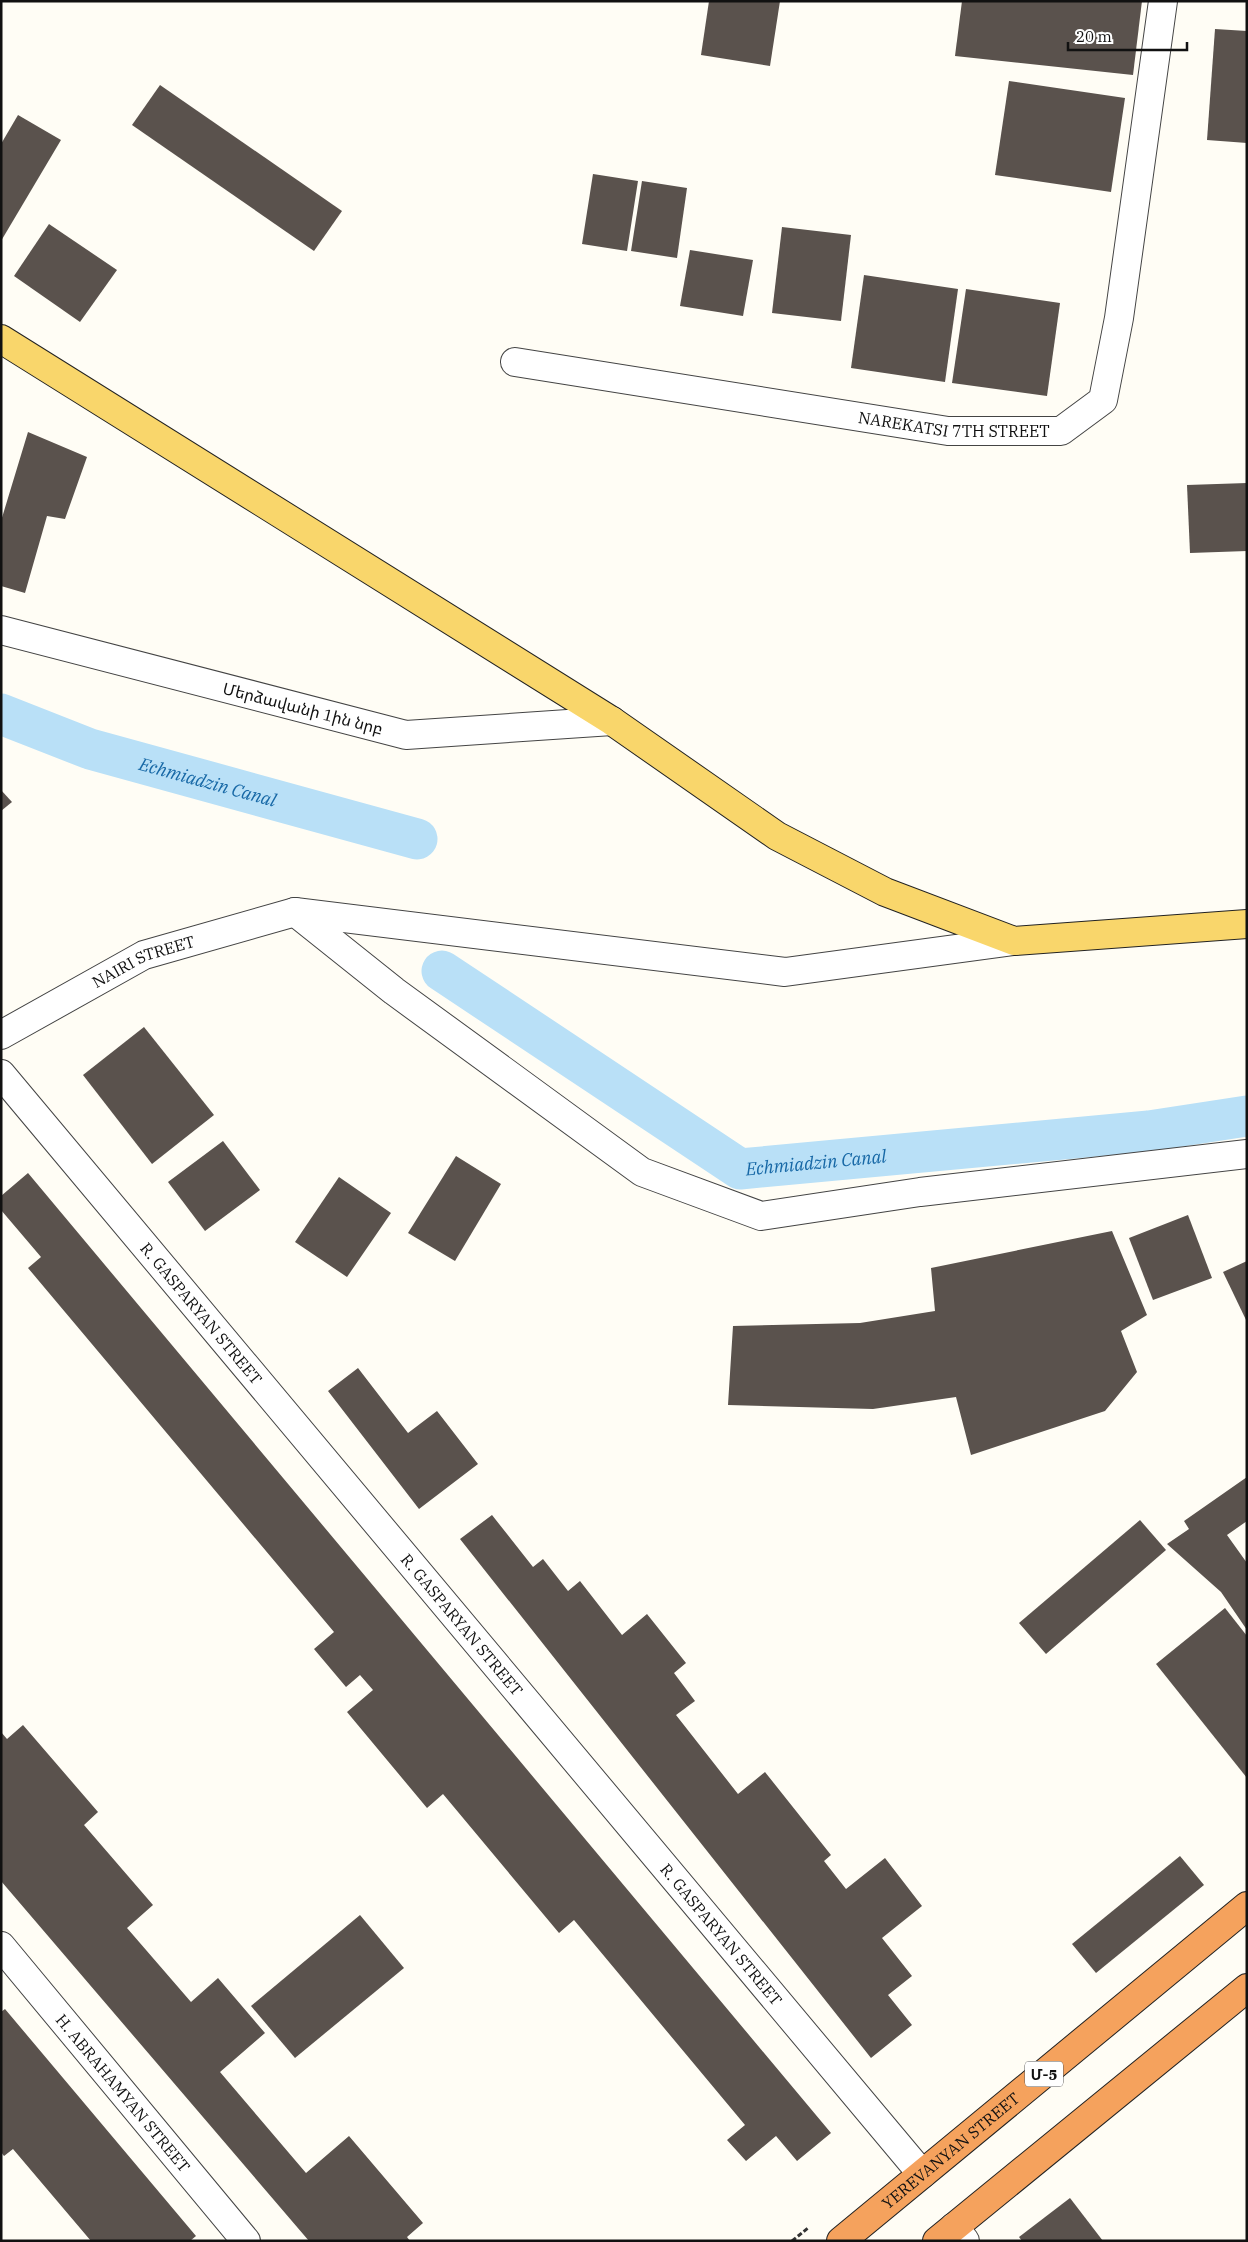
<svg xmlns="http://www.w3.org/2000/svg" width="1248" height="2242" font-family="'IBM Plex Serif','Noto Sans Armenian',serif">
	<rect width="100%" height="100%" fill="#fffdf5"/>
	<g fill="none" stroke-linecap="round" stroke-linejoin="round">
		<g stroke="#b9e0f7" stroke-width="41">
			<path id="s1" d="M1,714L90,749L417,839"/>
			<path id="s2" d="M442,971L740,1169L1149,1131L1247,1116"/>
		</g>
	</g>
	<g fill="#5a524d">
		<polygon points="709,1 780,1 770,66 701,55"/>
		<polygon points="962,1 1142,1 1133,75 955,56"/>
		<polygon points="1215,29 1247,31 1247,143 1207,140"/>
		<polygon points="1009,81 1125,98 1111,192 995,175"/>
		<polygon points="160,85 342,211 314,251 132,125"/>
		<polygon points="18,115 61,140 1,241 1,144"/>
		<polygon points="593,174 638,181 627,251 582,244"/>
		<polygon points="642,181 687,188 677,258 631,251"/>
		<polygon points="49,224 117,270 80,322 14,276"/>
		<polygon points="782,227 851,235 841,321 772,313"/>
		<polygon points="690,250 753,260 743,316 680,306"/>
		<polygon points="864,275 958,289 945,382 851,368"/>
		<polygon points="966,289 1060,303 1047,396 952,383"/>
		<polygon points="28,432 87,457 65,519 47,516 25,593 1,586 1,521"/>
		<polygon points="1247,483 1247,551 1190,553 1187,485"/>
		<polygon points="1,790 12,802 1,811"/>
		<polygon points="144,1027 214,1115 152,1164 83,1075"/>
		<polygon points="223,1141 260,1190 205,1231 168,1182"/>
		<polygon points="456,1156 501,1184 455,1261 408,1233"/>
		<polygon points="28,1173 831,2133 797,2161 776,2136 746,2161 727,2140 745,2125 574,1920 559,1933 443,1794 427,1808 347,1712 373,1690 360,1675 346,1687 314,1649 334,1632 28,1268 41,1257 1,1210 1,1196"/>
		<polygon points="339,1177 391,1213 347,1277 295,1242"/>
		<polygon points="1188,1215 1212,1278 1153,1300 1129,1238"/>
		<polygon points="1112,1231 1147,1315 1121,1331 1137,1372 1105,1411 971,1455 956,1397 873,1409 728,1405 733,1326 860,1323 935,1311 931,1268"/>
		<polygon points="1247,1261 1247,1322 1223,1272"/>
		<polygon points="358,1368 408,1433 437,1411 478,1464 419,1509 328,1391"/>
		<polygon points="1247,1477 1247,1521 1227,1535 1247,1563 1247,1630 1221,1592 1167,1544 1189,1529 1184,1521"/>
		<polygon points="492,1515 533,1567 543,1559 568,1591 580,1581 622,1635 647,1614 686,1663 674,1673 695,1701 676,1715 738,1794 765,1772 831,1855 824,1861 846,1889 885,1858 922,1906 882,1938 912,1976 888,1995 912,2025 871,2058 460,1539"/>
		<polygon points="1140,1520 1166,1550 1046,1654 1019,1623"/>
		<polygon points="1225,1608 1247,1636 1247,1778 1156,1664"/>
		<polygon points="23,1725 98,1812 84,1825 153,1905 127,1928 191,2002 218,1978 265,2033 220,2072 306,2173 349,2136 423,2223 407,2237 410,2241 309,2241 1,1881 1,1732 7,1739"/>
		<polygon points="1180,1856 1204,1885 1096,1973 1072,1944"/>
		<polygon points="360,1915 404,1968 295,2058 251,2006"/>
		<polygon points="5,2009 196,2236 190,2241 91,2241 13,2149 4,2156 1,2152 1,2012"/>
		<polygon points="1070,2198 1103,2241 1022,2241 1019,2237"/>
	</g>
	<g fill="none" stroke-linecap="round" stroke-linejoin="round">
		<defs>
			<g id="minor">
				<path id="s3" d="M515,362L948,431H1061L1103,400L1119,318L1163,1"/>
				<path id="s4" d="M1,630L406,735L612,721"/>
				<polyline points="295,912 394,991 642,1172 761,1216 920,1192 1247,1154"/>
				<path id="s5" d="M1,1035L144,955L295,912L785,972L1014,941"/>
				<path id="s6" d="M1,1074L922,2174"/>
				<path id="s7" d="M1,1946L246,2241"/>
				<polyline points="954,2227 965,2241"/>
			</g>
			<polyline id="major" points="1,339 612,721 777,836 885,892 1014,941 1247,924"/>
			<g id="highway">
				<path id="s8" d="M841,2241L1247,1906"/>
				<polyline points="937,2241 1247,1988"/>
			</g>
		</defs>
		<use href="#minor" stroke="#444" stroke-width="30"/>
		<use href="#major" stroke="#222" stroke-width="30"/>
		<use href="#highway" stroke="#222" stroke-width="30"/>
		<polyline stroke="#333" stroke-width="3" stroke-dasharray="5 2.5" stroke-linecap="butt" points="792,2241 808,2228"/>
		<use href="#minor" stroke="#fff" stroke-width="28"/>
		<use href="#major" stroke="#f9d66b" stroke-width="28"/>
		<use href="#highway" stroke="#f5a25d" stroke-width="28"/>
	</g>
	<g text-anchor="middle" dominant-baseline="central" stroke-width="5" stroke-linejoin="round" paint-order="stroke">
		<rect fill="#fff" stroke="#585858" stroke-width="1" x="1025" y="2061.5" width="38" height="25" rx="4"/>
		<g font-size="15" font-weight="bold" fill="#111">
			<text x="1044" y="2074">Մ-5</text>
		</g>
		<g font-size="16" fill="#111" stroke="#fff">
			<text stroke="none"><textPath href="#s3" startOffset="444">NAREKATSI 7TH STREET</textPath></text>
			<text stroke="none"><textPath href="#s4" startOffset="312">Մերձավանի 1ին նրբ</textPath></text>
			<text stroke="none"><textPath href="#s5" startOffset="161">NAIRI STREET</textPath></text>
			<text stroke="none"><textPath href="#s6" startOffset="312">R. GASPARYAN STREET</textPath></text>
			<text stroke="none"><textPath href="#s6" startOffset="718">R. GASPARYAN STREET</textPath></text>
			<text stroke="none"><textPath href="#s6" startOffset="1122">R. GASPARYAN STREET</textPath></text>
			<text stroke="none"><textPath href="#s7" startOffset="191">H. ABRAHAMYAN STREET</textPath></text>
			<text stroke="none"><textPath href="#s8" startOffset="142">YEREVANYAN STREET</textPath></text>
		</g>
		<g font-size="18" font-style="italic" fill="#1768a6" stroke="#fff">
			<text stroke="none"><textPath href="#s1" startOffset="218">Echmiadzin Canal</textPath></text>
			<text stroke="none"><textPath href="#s2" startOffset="434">Echmiadzin Canal</textPath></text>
		</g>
	</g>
	<rect width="1248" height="2242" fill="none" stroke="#111111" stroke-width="5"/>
	<path d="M1068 42v8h119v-8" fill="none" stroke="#111111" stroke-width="2.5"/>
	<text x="1076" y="42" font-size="15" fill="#111111" stroke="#ffffff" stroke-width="4" paint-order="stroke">20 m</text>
</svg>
